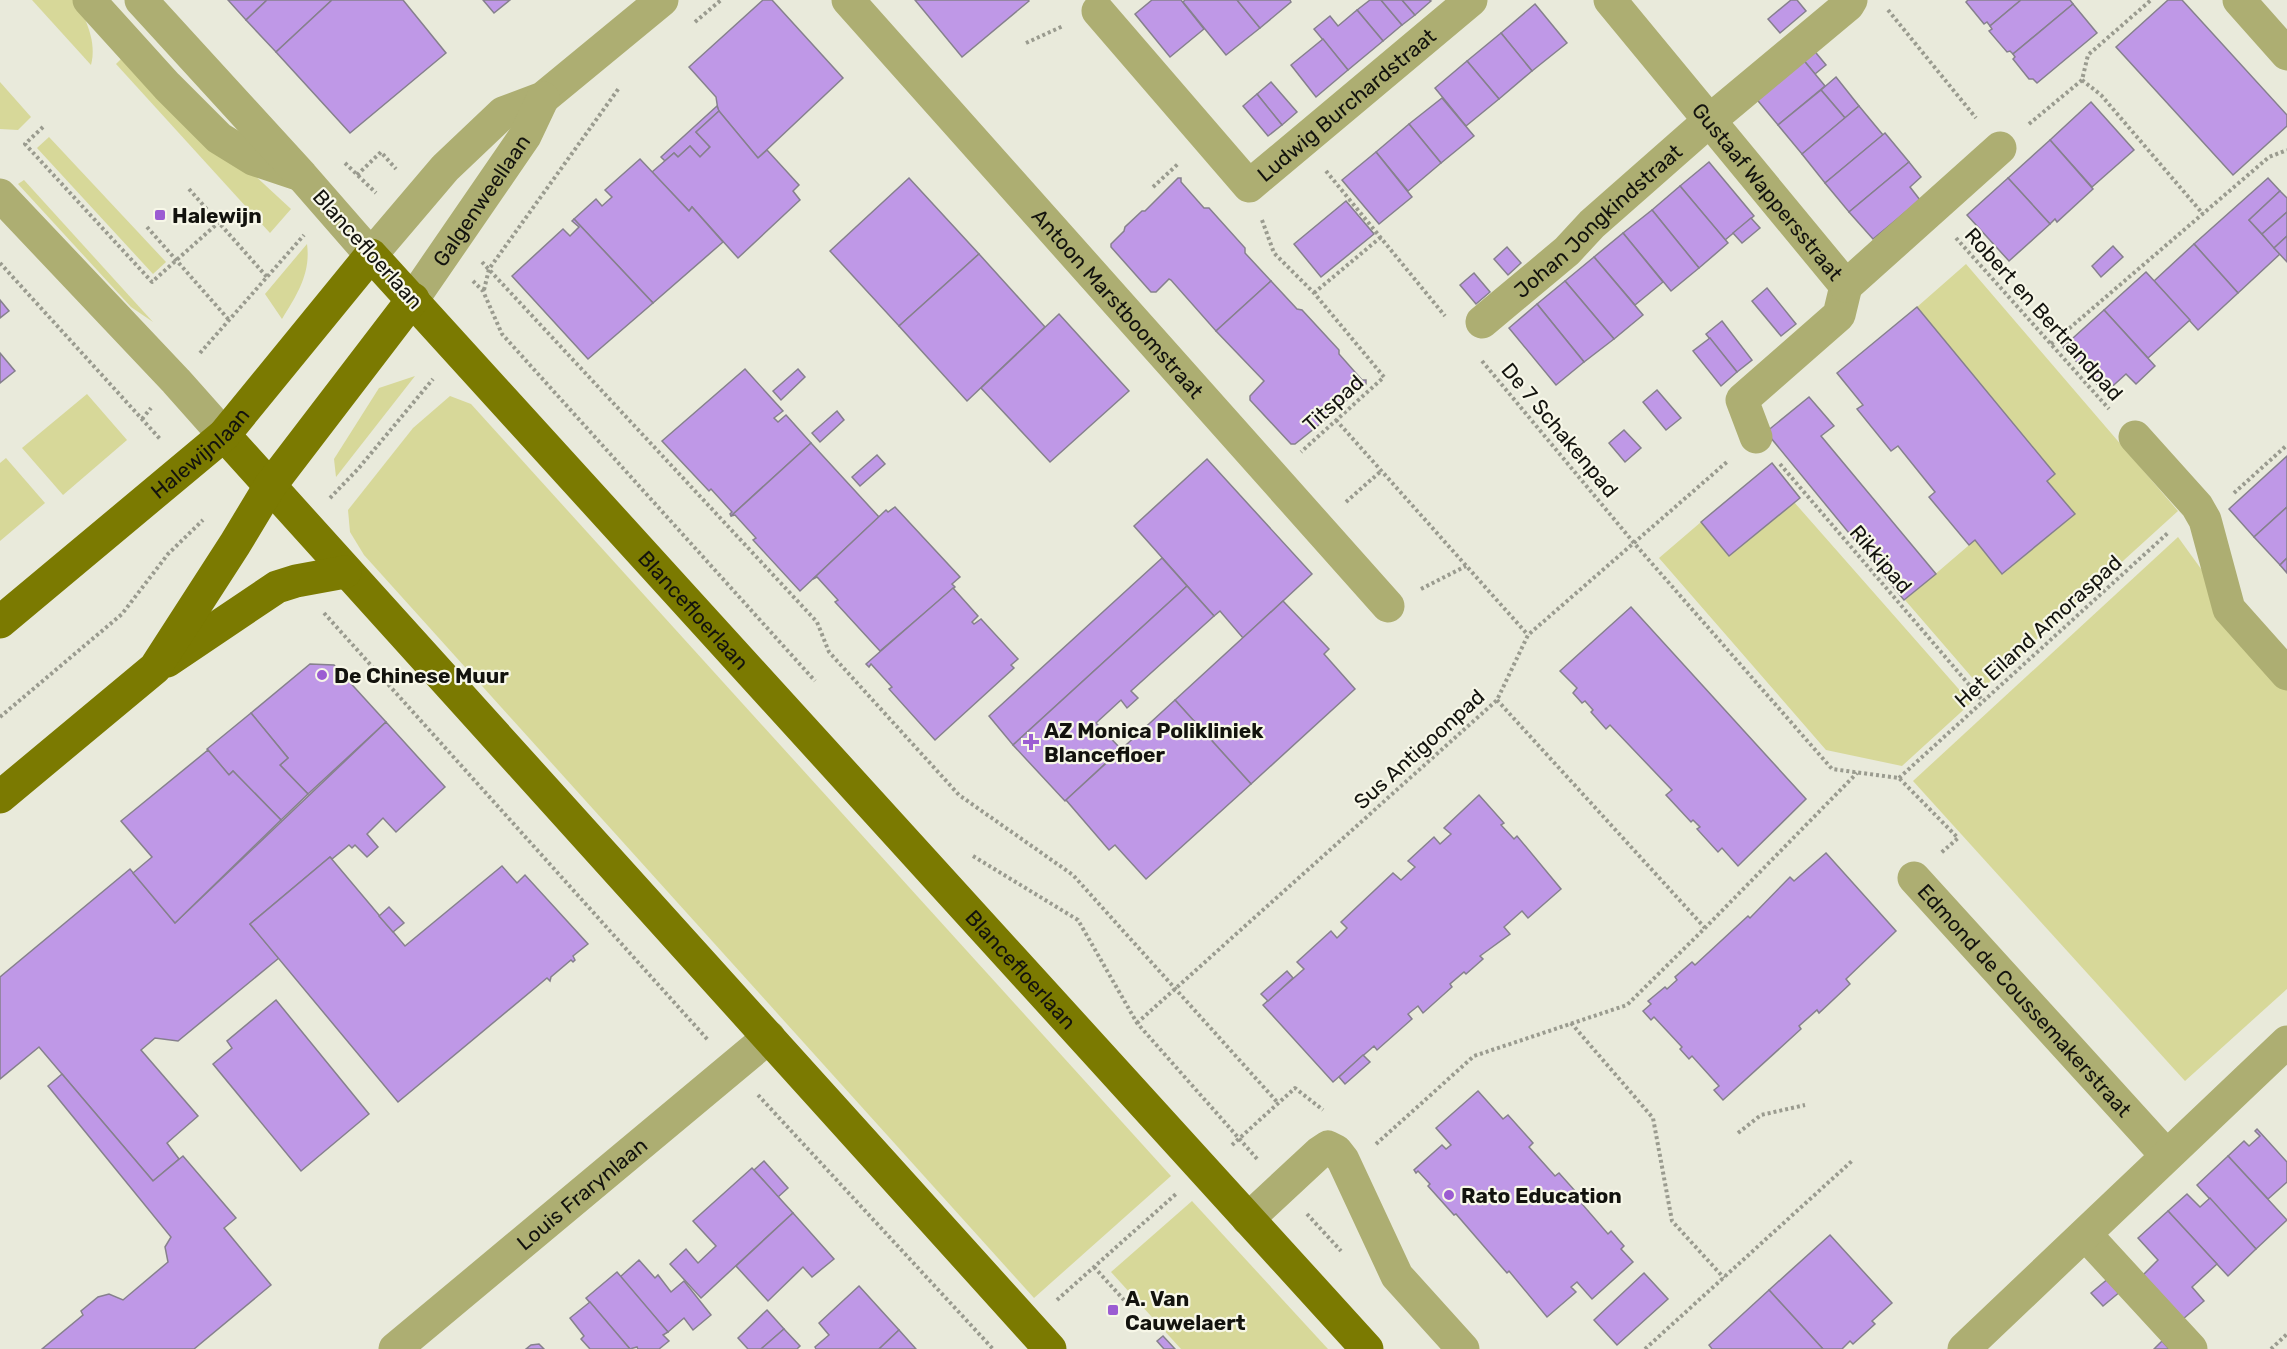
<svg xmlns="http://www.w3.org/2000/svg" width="2287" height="1349" font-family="Rubik,sans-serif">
	<rect width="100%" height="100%" fill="#e9eadb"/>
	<g fill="#d7d899">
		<path d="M32,0H75C86,19 97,42 91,65Z"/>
		<polygon points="125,55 291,209 270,233 116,64"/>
		<polygon points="0,82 31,117 18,130 0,129"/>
		<polygon points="49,137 166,262 153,274 37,148"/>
		<polygon points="24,180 153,322 131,307 18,184"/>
		<path d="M307,244C311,273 297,295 282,319L265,294Z"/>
		<polygon points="1966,264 2178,511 1982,689 1905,600 1975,540 2003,574 2075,514 2047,481 2055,474 1917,307"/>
		<polygon points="415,376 336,477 334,459 379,388"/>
		<polygon points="87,394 127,440 63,495 22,448"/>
		<polygon points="450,396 471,404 1171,1176 1034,1298 364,555 350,532 348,510 413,428"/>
		<polygon points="6,458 45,503 0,541 0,463"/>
		<polygon points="1794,502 1971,703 1902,766 1826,750 1659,558 1701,522 1729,555"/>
		<polygon points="2178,537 2287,688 2287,989 2185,1081 1913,781"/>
		<polygon points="1192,1201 1328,1349 1181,1349 1111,1272"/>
	</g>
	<g fill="#bf98e7" stroke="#86808d" stroke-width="1.5">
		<polygon points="228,0 267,0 246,20"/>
		<polygon points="267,0 332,0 276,52 246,20"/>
		<polygon points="332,0 403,0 446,53 350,133 276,52"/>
		<polygon points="483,0 510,0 494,13"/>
		<polygon points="763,0 772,0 843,78 758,158 718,110 716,97 689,67"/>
		<polygon points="915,0 1028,0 1029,1 962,57"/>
		<polygon points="1152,0 1181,0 1204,29 1170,57 1135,14"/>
		<polygon points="1185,0 1237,0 1260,28 1226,55 1183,2"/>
		<polygon points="1237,0 1290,0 1291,2 1260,28"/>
		<polygon points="1370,0 1381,0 1402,25 1383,41 1357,10"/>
		<polygon points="1381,0 1402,0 1415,15 1402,25"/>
		<polygon points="1402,0 1429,0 1431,1 1415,15"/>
		<polygon points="1791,0 1797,0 1806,11 1780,33 1768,19"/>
		<polygon points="1968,0 2021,0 1990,26 1987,22 1984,24 1966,2"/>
		<polygon points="2021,0 2070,0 2073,4 2013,54 2010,51 2007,52 1989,31 1992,29 1990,26"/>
		<polygon points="2168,0 2182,0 2287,115 2287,126 2233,175 2116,47"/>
		<polygon points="1535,4 1567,43 1532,71 1501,33"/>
		<polygon points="2073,4 2097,33 2037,83 2033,79 2029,79 2013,59 2015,57 2013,54"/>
		<polygon points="1357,10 1383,41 1348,70 1314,29 1330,16 1338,26"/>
		<polygon points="1501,33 1532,71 1499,99 1467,61"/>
		<polygon points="1323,39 1348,70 1316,97 1291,65"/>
		<polygon points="1812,48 1826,65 1815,74 1801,57"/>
		<polygon points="1801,57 1825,86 1778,125 1754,96"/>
		<polygon points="1467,61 1499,99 1466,126 1435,88"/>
		<polygon points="1836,77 1859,106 1845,118 1821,90"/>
		<polygon points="1271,82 1297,112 1282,125 1257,94"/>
		<polygon points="1821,90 1845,118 1802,154 1778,125"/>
		<polygon points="1257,94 1282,125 1268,136 1243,106"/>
		<polygon points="1442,98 1474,136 1441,163 1409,124"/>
		<polygon points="2091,102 2134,150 2092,187 2050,140"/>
		<polygon points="717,106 719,111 696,132 710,147 700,157 690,146 678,157 674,153 665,161 661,157"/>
		<polygon points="1859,106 1883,135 1825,183 1802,154"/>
		<polygon points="719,111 758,158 767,150 799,185 793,191 800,200 738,258 692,207 689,211 652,172 674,153 678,157 690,146 700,157 710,147 696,132"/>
		<polygon points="1409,124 1441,163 1408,191 1376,152"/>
		<polygon points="1885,133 1909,162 1849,212 1825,183"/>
		<polygon points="2050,140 2093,189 2057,222 2055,219 2050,224 2008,178"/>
		<polygon points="1376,152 1412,197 1379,224 1342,180"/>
		<polygon points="640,159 689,211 692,207 723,242 653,303 574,219 596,199 602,206 612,197 605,190"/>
		<polygon points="1709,162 1754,216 1725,240 1680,186"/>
		<polygon points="1909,162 1921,177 1910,187 1920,200 1873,239 1849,212"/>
		<polygon points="909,178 979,254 899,326 830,251"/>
		<polygon points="1178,178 1181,178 1181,182 1204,208 1209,208 1245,248 1245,253 1271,281 1216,331 1171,280 1169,279 1156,292 1151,292 1111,247 1111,244 1124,231 1125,227 1142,211 1145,211"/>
		<polygon points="2008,178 2050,224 2009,261 1967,215"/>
		<polygon points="2268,178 2280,191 2249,220 2280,254 2238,293 2194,244"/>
		<polygon points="1680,186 1728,243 1699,268 1652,210"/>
		<polygon points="2280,191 2287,198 2287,212 2262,234 2249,220"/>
		<polygon points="1346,201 1374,234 1321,277 1294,244"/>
		<polygon points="1652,210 1699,268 1671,291 1623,233"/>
		<polygon points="2287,212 2287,236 2274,248 2262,234"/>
		<polygon points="1751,218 1760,228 1742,243 1733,233"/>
		<polygon points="574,219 653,303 588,359 512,276 563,229 570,236 579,227 572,221"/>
		<polygon points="1623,233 1663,282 1635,305 1594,257"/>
		<polygon points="2287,236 2287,262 2274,248"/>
		<polygon points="2194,244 2238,293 2198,330 2154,281"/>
		<polygon points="2113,246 2123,257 2101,277 2092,266"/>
		<polygon points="1507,247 1521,263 1508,275 1494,259"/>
		<polygon points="979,254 1045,327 967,401 899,326"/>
		<polygon points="1594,257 1643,315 1614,339 1565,281"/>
		<polygon points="2146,272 2190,320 2148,358 2104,310"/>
		<polygon points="1474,273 1490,292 1476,304 1460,285"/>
		<polygon points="1271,281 1297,309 1302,310 1339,350 1339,354 1362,380 1366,380 1366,384 1343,404 1341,404 1330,413 1330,416 1295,444 1291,444 1250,400 1250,396 1264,381 1216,331"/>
		<polygon points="1565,281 1614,339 1584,362 1537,304"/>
		<polygon points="1767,288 1796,324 1781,336 1752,301"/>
		<polygon points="0,300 9,311 0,318"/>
		<polygon points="1537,304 1584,362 1556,385 1509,328"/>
		<polygon points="1917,307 2055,474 2047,481 2075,514 2002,574 1975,540 1969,545 1929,497 1935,492 1898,446 1891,451 1857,409 1863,405 1837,373"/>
		<polygon points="2104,310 2155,366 2136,384 2126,374 2105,393 2063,347"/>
		<polygon points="1059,314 1129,391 1050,462 981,388"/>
		<polygon points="1722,321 1752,360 1737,372 1706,334"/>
		<polygon points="1710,338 1737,372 1721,386 1693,351"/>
		<polygon points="0,353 15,371 0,383"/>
		<polygon points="745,369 783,411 774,418 778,422 786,415 811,443 731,516 730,514 732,512 711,489 709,491 662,441"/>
		<polygon points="798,369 805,377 781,400 773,391"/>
		<polygon points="1657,390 1681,418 1666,430 1643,402"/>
		<polygon points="1809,397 1834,426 1821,436 1936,574 1904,600 1766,432"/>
		<polygon points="837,411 844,420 820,442 812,433"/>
		<polygon points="1624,430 1641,448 1625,462 1609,443"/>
		<polygon points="811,443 879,517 800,591 753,540 756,538 735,515 731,516"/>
		<polygon points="877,455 885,464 860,486 852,477"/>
		<polygon points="2287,456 2287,507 2254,537 2229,509"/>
		<polygon points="1207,459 1312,574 1243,638 1220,611 1214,616 1134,526"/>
		<polygon points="1772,463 1800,498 1729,556 1701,522"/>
		<polygon points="895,507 960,577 952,584 955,587 880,651 835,602 838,600 817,577 813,579 886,510 888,512"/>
		<polygon points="2287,507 2287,558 2280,565 2254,537"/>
		<polygon points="1162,558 1187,586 1013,745 989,716"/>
		<polygon points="2287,558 2287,573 2280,565"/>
		<polygon points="1187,586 1214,616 1131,691 1138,698 1127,708 1121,700 1096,723 1121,749 1065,801 1013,745"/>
		<polygon points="953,588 978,616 972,622 974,624 981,619 1018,659 1011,665 1014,668 935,740 889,689 892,687 871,664 869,667 866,664"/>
		<polygon points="1283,601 1329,649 1324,654 1355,689 1251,784 1175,700"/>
		<polygon points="1631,607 1806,799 1738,866 1722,848 1718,852 1697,829 1700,827 1693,820 1691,822 1666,795 1672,790 1610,725 1606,729 1591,712 1593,710 1585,701 1582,703 1573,693 1577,688 1560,671"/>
		<polygon points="310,664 334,665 386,722 308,794 280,765 288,758 251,713"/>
		<polygon points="1175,700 1251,784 1146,879 1115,845 1109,850 1066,800"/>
		<polygon points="251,713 288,758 280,765 308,794 281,820 233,771 229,775 207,749"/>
		<polygon points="386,722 445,787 396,832 383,818 367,834 378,847 367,857 355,845 352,848 349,845 332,859 330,857 250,924 279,958 178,1041 155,1038 141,1050 198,1116 167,1143 179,1159 153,1181 39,1047 0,1079 0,977 130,869 175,923"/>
		<polygon points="208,750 229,775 233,771 281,820 175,923 133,873 152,857 121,821"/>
		<polygon points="1479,795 1504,823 1501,825 1514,839 1517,836 1561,889 1528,918 1522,911 1504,927 1510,934 1480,956 1483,959 1466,974 1464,972 1450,984 1452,987 1423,1013 1418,1006 1408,1014 1412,1019 1377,1050 1374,1046 1333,1082 1263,1005 1304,969 1297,962 1331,931 1337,938 1347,928 1341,922 1393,873 1401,880 1415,867 1408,861 1434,837 1440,844 1451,834 1444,828"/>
		<polygon points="1826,853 1896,931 1846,979 1850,984 1819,1013 1817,1010 1799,1026 1801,1029 1723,1100 1714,1090 1719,1086 1692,1056 1689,1059 1680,1049 1682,1047 1654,1017 1651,1020 1643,1011 1651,1004 1648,1001 1665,987 1667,989 1677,980 1675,977 1692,962 1695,965 1748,916 1750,918 1790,877 1794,881"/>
		<polygon points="330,857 405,946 502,866 517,883 525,875 588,944 573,956 575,960 573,962 571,960 551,977 550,981 547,978 398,1102 250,924"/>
		<polygon points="389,907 404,923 393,932 379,916"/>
		<polygon points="1287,971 1293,978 1268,1001 1261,994"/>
		<polygon points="276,1000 369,1114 301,1171 213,1064 232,1048 227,1041"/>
		<polygon points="1363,1055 1370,1062 1345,1084 1339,1077"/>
		<polygon points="62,1074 153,1181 183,1156 236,1218 224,1228 271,1285 194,1349 42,1349 83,1315 81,1311 98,1297 109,1294 123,1300 168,1262 165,1247 171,1237 48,1086"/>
		<polygon points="1478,1091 1503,1119 1508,1115 1533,1143 1529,1147 1555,1176 1559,1173 1585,1202 1582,1204 1608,1234 1611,1231 1624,1246 1621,1249 1633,1262 1592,1299 1577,1282 1571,1287 1576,1292 1547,1317 1509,1271 1507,1273 1456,1214 1454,1215 1428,1186 1430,1184 1418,1171 1416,1173 1414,1170 1442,1145 1446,1149 1451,1145 1436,1128"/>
		<polygon points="2257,1129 2287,1162 2287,1182 2268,1199 2228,1156 2244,1141 2249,1146 2260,1136 2255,1131"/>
		<polygon points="2228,1156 2287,1220 2256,1249 2197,1185"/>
		<polygon points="764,1161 788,1188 778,1197 754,1170"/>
		<polygon points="752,1168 793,1213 701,1298 670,1264 686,1249 698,1263 716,1246 693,1221"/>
		<polygon points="2187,1194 2200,1207 2210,1198 2256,1249 2228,1276 2168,1211"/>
		<polygon points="2168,1211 2217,1264 2192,1287 2204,1301 2183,1319 2143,1275 2158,1260 2138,1238"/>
		<polygon points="793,1213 834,1259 812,1277 803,1267 768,1301 736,1266"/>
		<polygon points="1830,1235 1892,1303 1872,1321 1875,1324 1853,1344 1850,1341 1842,1349 1823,1349 1769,1290"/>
		<polygon points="639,1260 655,1278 658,1275 671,1292 684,1281 711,1315 693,1330 684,1318 668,1332 620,1277"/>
		<polygon points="617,1272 668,1332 663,1335 669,1341 659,1349 638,1349 637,1347 630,1349 586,1298"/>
		<polygon points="1644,1273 1668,1299 1617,1345 1594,1320"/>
		<polygon points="2109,1278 2121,1291 2103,1306 2091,1293"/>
		<polygon points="859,1286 899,1330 879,1349 816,1349 815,1347 829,1335 819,1323"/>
		<polygon points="1769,1290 1823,1349 1712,1349 1709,1345"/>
		<polygon points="590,1302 630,1349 590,1349 581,1339 584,1336 570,1318"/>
		<polygon points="767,1310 784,1329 761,1349 748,1349 738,1338"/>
		<polygon points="784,1329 800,1346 797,1349 761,1349"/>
		<polygon points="899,1330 916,1349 879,1349"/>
		<polygon points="1163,1336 1175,1349 1164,1349 1157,1341"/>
		<polygon points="2162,1341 2169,1349 2154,1349"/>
		<polygon points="539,1344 544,1349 526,1349 531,1345"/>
	</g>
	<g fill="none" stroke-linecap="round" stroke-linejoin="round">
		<g stroke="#9a9b8f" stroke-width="4" stroke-dasharray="3 3" stroke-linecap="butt">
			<polyline points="1888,10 1976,118"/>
			<polyline points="695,22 721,0"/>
			<polyline points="1026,43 1063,26"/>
			<polyline points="2082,80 2101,95 2203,214"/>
			<polyline points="2029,124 2082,80 2088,55 2151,0"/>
			<polyline points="43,127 25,144 152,282 218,223"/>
			<polyline points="345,163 376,193"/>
			<polyline points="1326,171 1445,316"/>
			<polyline points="357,175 381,152 396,169"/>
			<polyline points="1153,187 1179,163"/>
			<polyline points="189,189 267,277"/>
			<polyline points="1262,220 1274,253 1314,293 1384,377 1301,452"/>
			<polyline points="147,227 229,320"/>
			<polyline points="1956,238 2109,409"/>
			<polyline points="482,262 817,622 829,652 959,795 1073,875 1278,1103"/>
			<polyline points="0,263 161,440"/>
			<polyline points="473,281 483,291 502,334 815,681"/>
			<polyline points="484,290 489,269 619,88"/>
			<polyline points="1314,293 1381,237"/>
			<polyline points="2051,344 2269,157 2287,150"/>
			<polyline points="200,353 304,235"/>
			<polyline points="1482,361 1634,543 1832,769 1899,778 1958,838 1941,853"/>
			<polyline points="142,419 151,408"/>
			<polyline points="1336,420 1528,635"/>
			<polyline points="1780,464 1983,701"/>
			<polyline points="2234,493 2287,445"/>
			<polyline points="330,498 358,469 433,379"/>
			<polyline points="1346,502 1381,471"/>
			<polyline points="1421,589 1466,566"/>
			<polyline points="324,613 708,1040"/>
			<polyline points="1497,700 1705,928"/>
			<polyline points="0,717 122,614 168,554 203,520"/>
			<polyline points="1899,778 2169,532"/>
			<polyline points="973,856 1078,920 1137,1023 1258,1160"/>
			<polyline points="1137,1023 1497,700 1528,635 1728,461"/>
			<polyline points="1571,1023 1653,1118 1672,1221 1724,1278"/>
			<polyline points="758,1095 993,1349"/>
			<polyline points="1738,1133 1761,1115 1805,1105"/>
			<polyline points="1376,1144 1474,1056 1627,1005 1705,928 1857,773"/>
			<polyline points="1232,1145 1295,1088 1323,1110"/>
			<polyline points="1307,1214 1341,1251"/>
			<polyline points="1094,1267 1124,1300"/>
			<polyline points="1057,1300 1177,1193"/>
			<polyline points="1645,1349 1853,1160"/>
			<polyline points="2271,1349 2287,1334"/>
		</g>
		<g stroke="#adae72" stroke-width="33">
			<polyline points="89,0 167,86 219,138 253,159 298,174"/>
			<polyline points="141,0 302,176 371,255 445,168 503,113 543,98 662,0"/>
			<path id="s1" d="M848,0L1388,606"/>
			<path id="s2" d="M1610,0L1846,286L1839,315L1742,400L1756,437"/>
			<polyline points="2239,0 2287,54"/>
			<path id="s3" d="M1098,11L1249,186L1471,0"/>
			<polyline points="0,195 176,381 224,435"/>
			<polyline points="1846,286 2000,148"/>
			<path id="s4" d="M413,299L525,136L543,98"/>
			<path id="s5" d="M1482,322L1567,251L1592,224L1709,121L1848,5L1851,0"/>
			<polyline points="2135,437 2197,506 2205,520 2229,609 2287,674"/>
			<path id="s6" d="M1914,878L2166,1155"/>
			<polyline points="1248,1219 1319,1153 1328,1147 1336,1151 1343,1160 1397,1276 1463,1349"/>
			<polyline points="2086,1235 2191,1349"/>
			<path id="s7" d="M395,1349L769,1037"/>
			<polyline points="1964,1349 2287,1042"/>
		</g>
		<g stroke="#7b7a01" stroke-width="33">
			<polyline points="224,435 1050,1349"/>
			<path id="s8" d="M0,622L224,435L371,255L1367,1349"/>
			<polyline points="167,661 277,587 296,581 345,572"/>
			<polyline points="0,797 155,668 235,544 270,486 413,299"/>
		</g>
	</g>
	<g fill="#9b5cd2" stroke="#f7f7e8" stroke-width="2">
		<rect x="154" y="209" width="12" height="12" rx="3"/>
		<circle cx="322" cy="675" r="6"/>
		<path d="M1028 733h6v6h6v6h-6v6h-6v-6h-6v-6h6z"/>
		<circle cx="1449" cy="1195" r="6"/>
		<rect x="1107" y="1304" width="12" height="12" rx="3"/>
	</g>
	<g text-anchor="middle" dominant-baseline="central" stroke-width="4.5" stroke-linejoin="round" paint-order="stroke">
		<g font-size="21" fill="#13130e" stroke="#f7f7e8">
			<text stroke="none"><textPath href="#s3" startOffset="358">Ludwig Burchardstraat</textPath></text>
			<text stroke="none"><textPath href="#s2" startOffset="248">Gustaaf Wappersstraat</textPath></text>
			<text stroke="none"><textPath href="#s4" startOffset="120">Galgenweellaan</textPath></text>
			<text stroke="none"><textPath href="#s5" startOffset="154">Johan Jongkindstraat</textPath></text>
			<text transform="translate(368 249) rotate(48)">Blancefloerlaan</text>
			<text stroke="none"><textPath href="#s1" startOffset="406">Antoon Marstboomstraat</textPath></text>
			<text transform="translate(2044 314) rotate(48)">Robert en Bertrandpad</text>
			<text transform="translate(1333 403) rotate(-42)">Titspad</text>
			<text transform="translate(1560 430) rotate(50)">De 7 Schakenpad</text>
			<text stroke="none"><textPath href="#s8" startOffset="262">Halewijnlaan</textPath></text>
			<text transform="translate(1881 559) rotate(49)">Rikkipad</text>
			<text stroke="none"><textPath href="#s8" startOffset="1004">Blancefloerlaan</textPath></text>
			<text transform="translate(2038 631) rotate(-42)">Het Eiland Amoraspad</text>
			<text transform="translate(1419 749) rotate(-42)">Sus Antigoonpad</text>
			<text stroke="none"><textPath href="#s8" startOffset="1490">Blancefloerlaan</textPath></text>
			<text stroke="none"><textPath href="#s6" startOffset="165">Edmond de Coussemakerstraat</textPath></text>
			<text stroke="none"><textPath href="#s7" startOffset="243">Louis Frarynlaan</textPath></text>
		</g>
		<g font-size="21" font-weight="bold" fill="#13130e" stroke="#f7f7e8" text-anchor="start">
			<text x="172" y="215">Halewijn</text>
			<text x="334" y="675">De Chinese Muur</text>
			<text x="1044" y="730">AZ Monica Polikliniek<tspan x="1044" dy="24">Blancefloer</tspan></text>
			<text x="1461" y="1195">Rato Education</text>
			<text x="1125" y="1298">A. Van<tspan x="1125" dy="24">Cauwelaert</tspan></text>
		</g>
	</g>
</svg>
